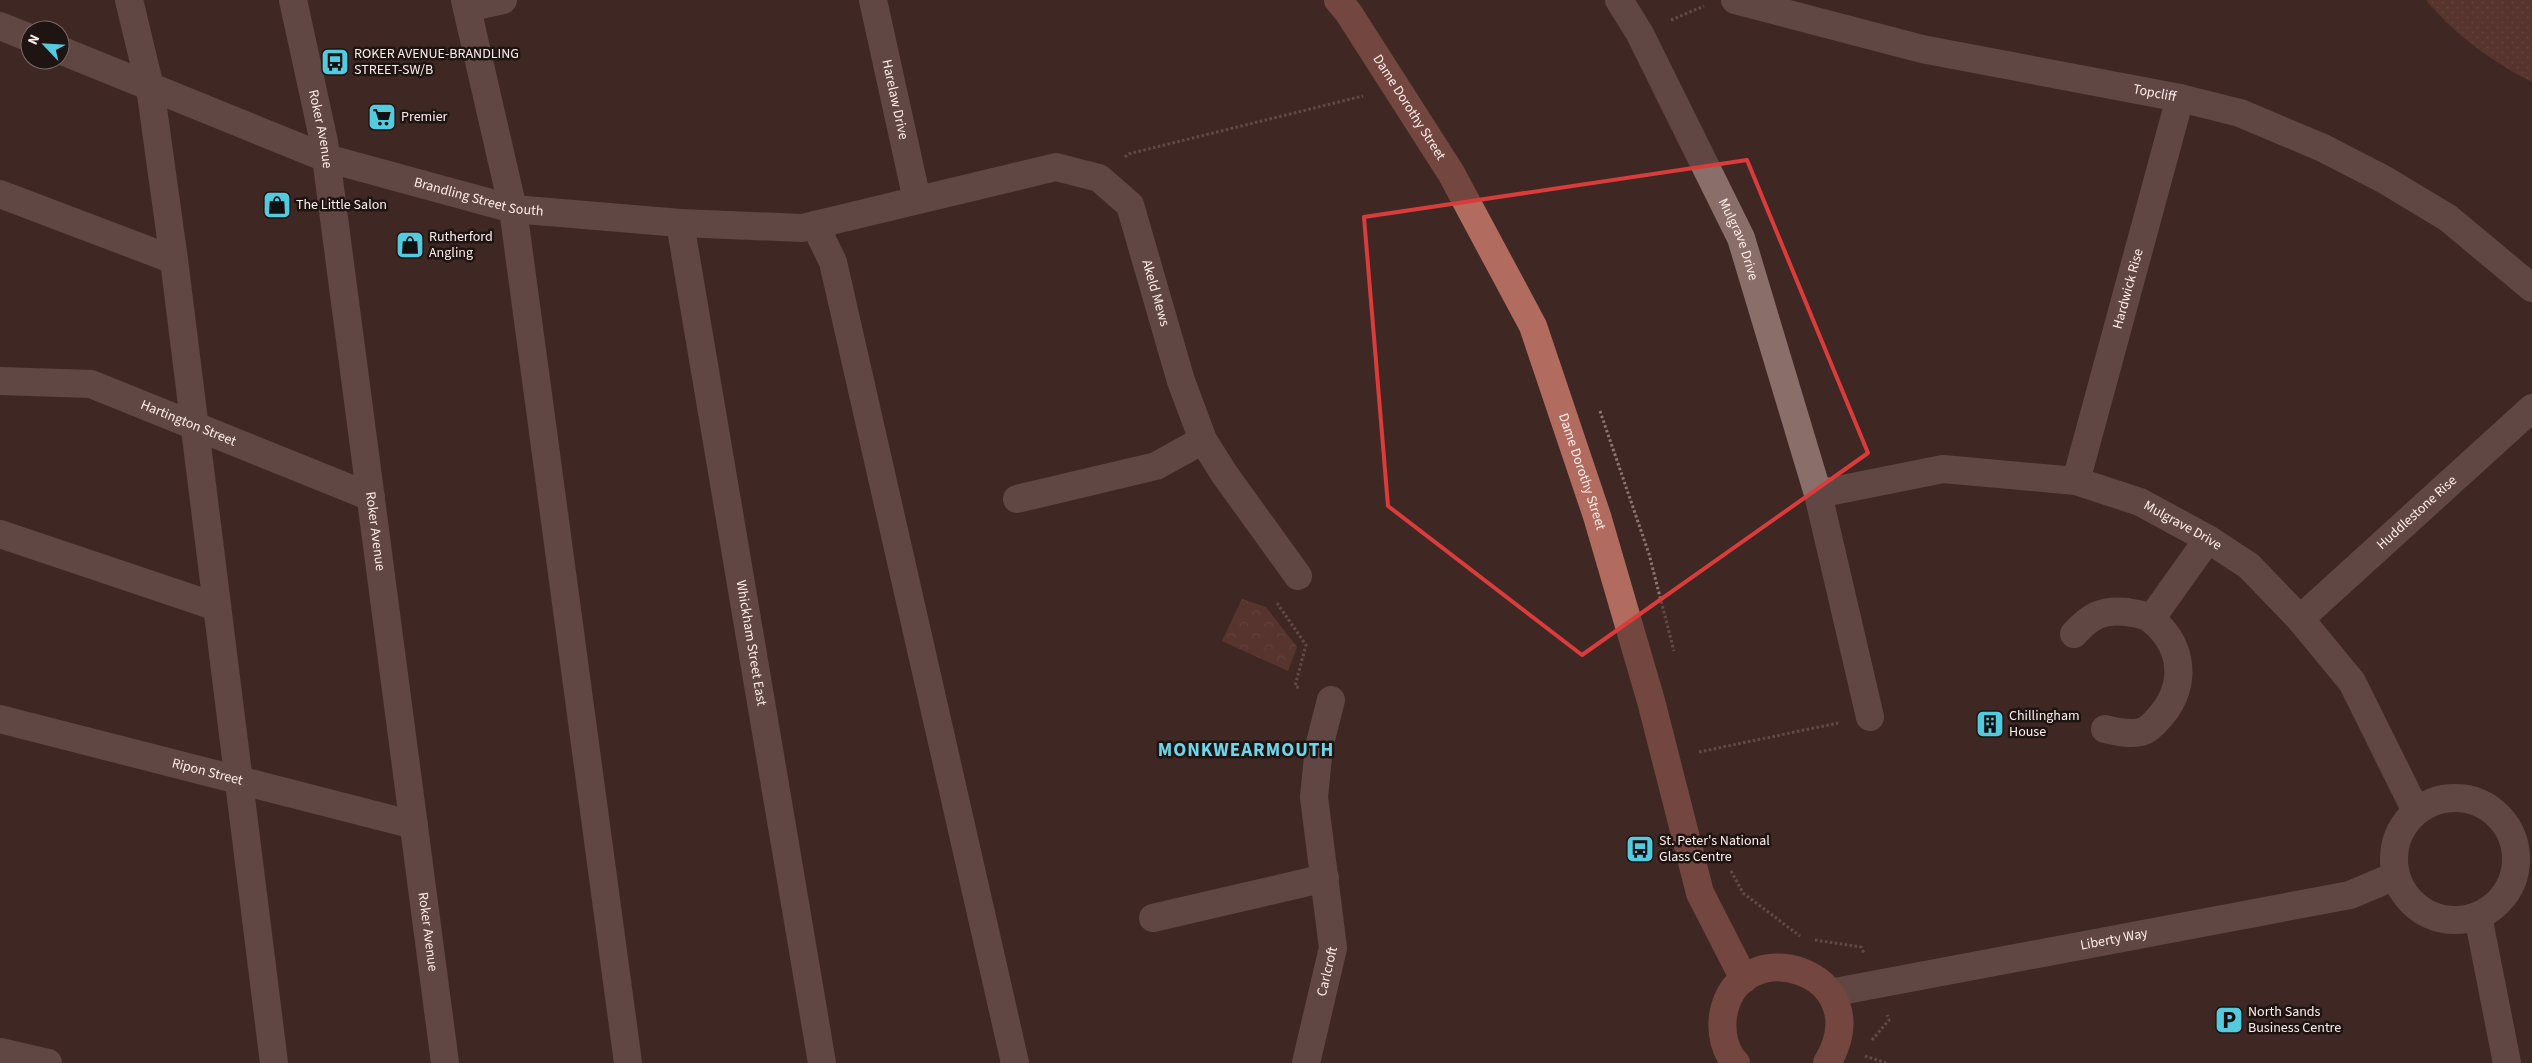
<svg xmlns="http://www.w3.org/2000/svg" width="2532" height="1063" font-family="'Source Sans 3',sans-serif">
	<defs>
		<pattern id="grass-dots" width="8" height="8" patternUnits="userSpaceOnUse" patternTransform="scale(1.25)"><rect width="8" height="8" fill="#77433a"/><path d="M2 2h.1M6 6h.1" fill="none" stroke="#8b5e57" stroke-width="1.8" stroke-linecap="round"/></pattern>
		<pattern id="park-crowns" width="20" height="18" patternUnits="userSpaceOnUse" patternTransform="scale(1.25)"><rect width="20" height="18" fill="#77433a"/><path d="M2 6a3 3 0 1 1 6 0M12 15a3 3 0 1 1 6 0" fill="none" stroke="#8b5e57"/></pattern>
	</defs>
	<rect width="100%" height="100%" fill="#3f2824"/>
	<path fill="url(#grass-dots)" d="M2426,0H2532V82C2491,61 2455,35 2426,0Z"/>
	<polygon fill="url(#park-crowns)" points="1242,599 1266,607 1297,647 1288,671 1222,641"/>
	<g fill="none" stroke-linecap="round" stroke-linejoin="round">
		<g stroke="#8b7774" stroke-width="3" stroke-dasharray="2.5 2.5" stroke-linecap="butt">
			<polyline points="1671,20 1704,6"/>
			<polyline points="1125,157 1128,154 1363,96"/>
			<polyline points="1600,411 1649,554 1674,651"/>
			<polyline points="1277,603 1306,645 1295,686 1300,688"/>
			<polyline points="1699,752 1838,723"/>
			<polyline points="1731,871 1743,893 1800,936"/>
			<polyline points="1815,940 1861,947 1864,953"/>
			<polyline points="1872,1040 1889,1020 1887,1015"/>
			<polyline points="1865,1056 1886,1063"/>
		</g>
		<g stroke="#896e69" stroke-width="28">
			<polyline points="129,0 150,87 174,260 274,1063"/>
			<path id="s1" d="M293,0L324,142L445,1063"/>
			<polyline points="465,0 513,209 628,1063"/>
			<path id="s2" d="M873,0L917,200"/>
			<path id="s3" d="M1619,0L1640,34L1741,238L1818,494L1943,469L2076,481L2140,502L2208,539L2249,566L2300,619L2352,682L2416,811"/>
			<path id="s4" d="M1735,0L1922,49L2180,98L2240,113L2323,148L2385,180L2448,218L2532,288"/>
			<polyline points="467,8 503,0"/>
			<polyline points="0,26 30,38"/>
			<path id="s5" d="M60,50L326,158L513,209L680,223L802,228L1056,167L1099,178L1130,205L1181,381L1203,440L1225,475L1298,576"/>
			<polyline points="0,194 174,260"/>
			<path id="s6" d="M680,223L822,1063"/>
			<polyline points="815,225 833,262 1015,1063"/>
			<path id="s7" d="M0,381L91,384L371,497"/>
			<path id="s8" d="M2076,481L2180,98"/>
			<polyline points="1818,494 1870,717"/>
			<polyline points="1017,499 1156,466 1203,440"/>
			<polyline points="0,534 217,607"/>
			<polyline points="2151,619 2208,539"/>
			<path id="s9" d="M2300,619L2532,408"/>
			<path d="M2074,634C2089,617 2102,609 2127,612C2135,614 2145,614 2152,620C2180,643 2187,677 2167,708C2161,716 2154,725 2146,730C2134,736 2117,732 2105,729"/>
			<path id="s10" d="M0,719L414,825"/>
			<circle cx="2455" cy="859" r="61"/>
			<polyline points="2478,916 2507,1063"/>
			<polyline points="1153,918 1325,878"/>
			<path id="s11" d="M1830,993L2350,895L2395,876"/>
			<polyline points="0,1052 48,1063"/>
			<path id="s12" d="M1306,1063L1333,948L1314,797L1319,747L1331,700"/>
		</g>
		<g stroke="#b16b5f" stroke-width="28">
			<path id="s13" d="M1338,0L1348,12L1451,173L1533,326L1597,516L1651,701L1700,893L1744,979"/>
			<path d="M1736,1063C1724,1051 1721,1032 1723,1016C1737,927 1882,971 1827,1063"/>
		</g>
	</g>
	<path d="M0 0H2532V1063H0ZM1747,160L1868,453L1582,655L1388,506L1364,217Z" fill="#3f2824" fill-opacity=".55" fill-rule="evenodd"/>
	<path fill="none" stroke="#da3c3b" stroke-width="4" stroke-linejoin="round" d="M1747,160L1868,453L1582,655L1388,506L1364,217Z"/>
	<defs>
		<symbol id="bus-square" viewBox="-11 -11 22 22"><rect x="-9" y="-9" width="18" height="18" rx="4" fill="#54cade" stroke="#1e1412"/><path d="M-5-6H5V4H4V6H2V4H-2V6H-4V4H-5ZM-3.5-4V0h7V-4ZM-3.5 1.2v1.5H-2V1.2ZM2 1.2v1.5H3.5V1.2Z" fill="#111"/></symbol>
		<symbol id="supermarket-square" viewBox="-11 -11 22 22"><rect x="-9" y="-9" width="18" height="18" rx="4" fill="#54cade" stroke="#1e1412"/><path d="M-6-5.5h2.5l.6 2H6L4.5 2H-2.5L-4.4-4H-6ZM-1.5 3.2a1.3 1.3 0 1 0 .1 0ZM3 3.2a1.3 1.3 0 1 0 .1 0Z" fill="#111"/></symbol>
		<symbol id="shop-square" viewBox="-11 -11 22 22"><rect x="-9" y="-9" width="18" height="18" rx="4" fill="#54cade" stroke="#1e1412"/><path d="M-5-2.5h2.3a2.7 3.5 0 0 1 5.4 0H5L5.5 6h-11ZM-1.5-2.5h3a1.5 2.3 0 0 0-3 0Z" fill="#111"/></symbol>
		<symbol id="building-square" viewBox="-11 -11 22 22"><rect x="-9" y="-9" width="18" height="18" rx="4" fill="#54cade" stroke="#1e1412"/><path d="M-4-6H4V6H1V3H-1V6H-4ZM-2.5-4.3h1.7v1.8h-1.7ZM.8-4.3h1.7v1.8H.8ZM-2.5-1h1.7V.8h-1.7ZM.8-1h1.7V.8H.8Z" fill="#111"/></symbol>
		<symbol id="parking-square" viewBox="-11 -11 22 22"><rect x="-9" y="-9" width="18" height="18" rx="4" fill="#54cade" stroke="#1e1412"/><path d="M-3.5-5.5H1a3.5 3.5 0 0 1 0 7H-1V5.5H-3.5ZM-1-3.4V-.6H.8a1.4 1.4 0 0 0 0-2.8Z" fill="#111"/></symbol>
	</defs>
	<g fill-rule="evenodd">
		<use href="#bus-square" x="319" y="46" width="32" height="32"/>
		<use href="#supermarket-square" x="366" y="101" width="32" height="32"/>
		<use href="#shop-square" x="261" y="189" width="32" height="32"/>
		<use href="#shop-square" x="394" y="229" width="32" height="32"/>
		<use href="#building-square" x="1974" y="708" width="32" height="32"/>
		<use href="#bus-square" x="1624" y="833" width="32" height="32"/>
		<use href="#parking-square" x="2213" y="1004" width="32" height="32"/>
	</g>
	<g text-anchor="middle" dominant-baseline="central" stroke-width="5" stroke-linejoin="round" paint-order="stroke">
		<g font-size="14" fill="#fdedea" stroke="#1e1412" text-anchor="start">
			<text x="354" y="54">ROKER AVENUE-BRANDLING<tspan x="354" dy="16">STREET-SW/B</tspan></text>
			<text x="401" y="117">Premier</text>
			<text x="296" y="205">The Little Salon</text>
			<text x="429" y="237">Rutherford<tspan x="429" dy="16">Angling</tspan></text>
			<text x="2009" y="716">Chillingham<tspan x="2009" dy="16">House</tspan></text>
			<text x="1659" y="841">St. Peter's National<tspan x="1659" dy="16">Glass Centre</tspan></text>
			<text x="2248" y="1012">North Sands<tspan x="2248" dy="16">Business Centre</tspan></text>
		</g>
		<g font-size="14" fill="#fdedea" stroke="#1e1412">
			<text stroke="none"><textPath href="#s4" startOffset="430">Topcliff</textPath></text>
			<text stroke="none"><textPath href="#s2" startOffset="102">Harelaw Drive</textPath></text>
			<text stroke="none"><textPath href="#s13" startOffset="129">Dame Dorothy Street</textPath></text>
			<text stroke="none"><textPath href="#s1" startOffset="132">Roker Avenue</textPath></text>
			<text stroke="none"><textPath href="#s5" startOffset="445">Brandling Street South</textPath></text>
			<text stroke="none"><textPath href="#s3" startOffset="268">Mulgrave Drive</textPath></text>
			<text stroke="none"><textPath href="#s8" startOffset="199">Hardwick Rise</textPath></text>
			<text stroke="none"><textPath href="#s5" startOffset="1209">Akeld Mews</textPath></text>
			<text stroke="none"><textPath href="#s7" startOffset="196">Hartington Street</textPath></text>
			<text stroke="none"><textPath href="#s13" startOffset="534">Dame Dorothy Street</textPath></text>
			<text stroke="none"><textPath href="#s9" startOffset="158">Huddlestone Rise</textPath></text>
			<text stroke="none"><textPath href="#s3" startOffset="912">Mulgrave Drive</textPath></text>
			<text stroke="none"><textPath href="#s1" startOffset="538">Roker Avenue</textPath></text>
			<text stroke="none"><textPath href="#s6" startOffset="426">Whickham Street East</textPath></text>
			<text stroke="none"><textPath href="#s10" startOffset="214">Ripon Street</textPath></text>
			<text stroke="none"><textPath href="#s1" startOffset="942">Roker Avenue</textPath></text>
			<text stroke="none"><textPath href="#s11" startOffset="289">Liberty Way</textPath></text>
			<text stroke="none"><textPath href="#s12" startOffset="94">Carlcroft</textPath></text>
		</g>
		<g font-size="19" font-weight="bold" letter-spacing="1" fill="#6ed6e8" stroke="#1e1412">
			<text x="1246" y="750">MONKWEARMOUTH</text>
		</g>
	</g>
	<g transform="translate(45 45) rotate(295)"><circle r="24" fill="#1e1412" stroke="#776b68"/>
	<path d="M0-4L9 19L0 12L-9 19Z" fill="#54cade"/>
	<text y="-8" font-size="14" font-weight="bold" text-anchor="middle" fill="#fdedea">N</text>
	</g>
</svg>
